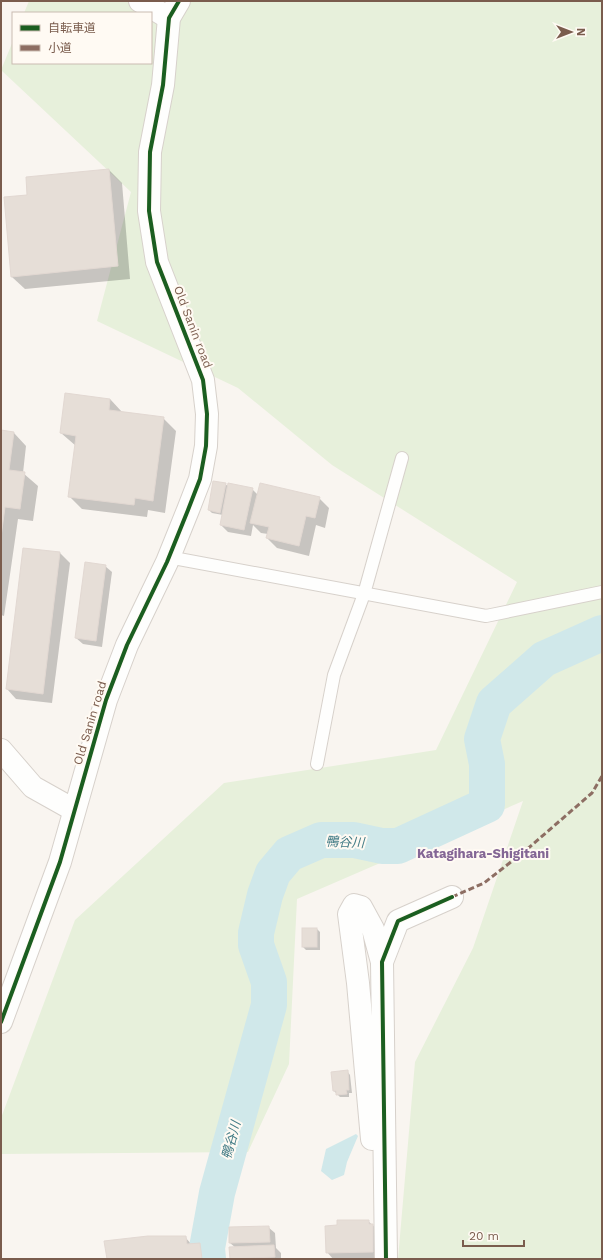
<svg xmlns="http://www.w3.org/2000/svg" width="603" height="1260" font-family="'Work Sans','Noto Sans JP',sans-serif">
	<rect width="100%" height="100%" fill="#f9f5f0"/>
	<polygon fill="#e7f0db" points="29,1 602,1 602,1259 398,1259 415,1062 473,948 523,801 297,899 289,1064 248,1152 1,1154 1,1118 75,920 224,783 436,750 517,582 332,465 238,388 97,321 131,192 1,70 13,41 13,63 151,63 151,13 24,13"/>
	<polygon fill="#d0e8ea" points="356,1134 358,1136 347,1162 344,1175 332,1180 321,1171 326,1149"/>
	<g fill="#0003">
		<polygon points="109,170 122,183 130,279 25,289 12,277 28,196"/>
		<polygon points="110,399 122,412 163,418 176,431 165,513 148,510 147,517 82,509 70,497 76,446 61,433"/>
		<polygon points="1,431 14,433 26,446 23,473 38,486 33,521 18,519 4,616 1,615"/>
		<polygon points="214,482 225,484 229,487 252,489 258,495 319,498 329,508 325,528 316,525 309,556 277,548 267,538 268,534 261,533 253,525 251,536 228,532 221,525 223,515 212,513 209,510"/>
		<polygon points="24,549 60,553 70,563 52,703 16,699 7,689"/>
		<polygon points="105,566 112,572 102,647 83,644 76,638"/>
		<polygon points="317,929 320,932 320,950 306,950 303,947"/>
		<polygon points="347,1071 350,1075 352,1093 349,1093 349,1097 340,1097 334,1091"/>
		<polygon points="368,1221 379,1231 379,1258 333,1259 327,1252"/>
		<polygon points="268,1227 275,1233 276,1248 281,1253 281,1259 231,1258 236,1248 230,1243"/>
		<polygon points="185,1237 192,1245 199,1244 206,1251 207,1259 108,1259"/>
	</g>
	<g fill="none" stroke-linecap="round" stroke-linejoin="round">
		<polyline stroke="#d0e8ea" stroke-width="36" points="208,1259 207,1248 217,1193 269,1005 269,982 256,945 256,933 265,895 273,873 289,854 321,840 354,840 382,846 398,846 487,805 487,764 482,739 494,703 544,659 602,633"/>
	</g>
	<g fill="#e6ded7" stroke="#e2d8d2">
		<polygon points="109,169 118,266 11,277 4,197 27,195 26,177"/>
		<polygon points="65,393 110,399 109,410 164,417 153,501 135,498 134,505 68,497 76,436 60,433"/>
		<polygon points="1,430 14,432 9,470 25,472 20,509 5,507 1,537"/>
		<polygon points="213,481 226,483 220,513 208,510"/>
		<polygon points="228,483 253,488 244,530 220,525"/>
		<polygon points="260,483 320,497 315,518 306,516 299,546 266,538 269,527 250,523"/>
		<polygon points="23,548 60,552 43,694 6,689"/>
		<polygon points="85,562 106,565 96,641 75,638"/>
		<rect x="302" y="928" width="15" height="19"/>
		<polygon points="348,1070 349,1090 346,1090 347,1094 336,1095 336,1091 333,1091 331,1072"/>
		<polygon points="337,1220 369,1220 369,1224 373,1224 373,1252 326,1253 325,1226 337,1225"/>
		<polygon points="269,1226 270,1242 229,1243 229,1227"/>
		<polygon points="148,1236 186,1236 187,1244 200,1243 202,1259 107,1259 104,1241"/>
		<polygon points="274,1245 275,1257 230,1259 229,1247"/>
	</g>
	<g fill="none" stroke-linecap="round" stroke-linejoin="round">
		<defs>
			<g id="lane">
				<polyline points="168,557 486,616 602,592"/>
				<polyline points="317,764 334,675 364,594 402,458"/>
			</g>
			<g id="street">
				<polyline points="140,1 169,18"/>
				<polyline points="1,750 33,787 74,810"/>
				<polyline points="1,1022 60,862 106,700 127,645 167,562 188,510 200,479 206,446 207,414 203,380 157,262 149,211 150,152 163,85 169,18 179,1"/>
				<polyline points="372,1139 358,983 349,914 354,905 361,907 373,929 382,962"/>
				<polyline points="386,1259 382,962 398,921 452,897"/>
			</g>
		</defs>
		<use href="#lane" stroke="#d7d1cb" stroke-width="14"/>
		<use href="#street" stroke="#d7d1cb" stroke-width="24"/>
		<use href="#lane" stroke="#fefefd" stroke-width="12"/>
		<use href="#street" stroke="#fefefd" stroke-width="22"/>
		<polyline stroke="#8d6e63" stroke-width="3" stroke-dasharray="6 3" stroke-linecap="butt" points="452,897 484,883 525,851 592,793 602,776"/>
		<defs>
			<g id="cycleway">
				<polyline points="1,1022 60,862 106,700 127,645 167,562 188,510 200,479 206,446 207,414 203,380 157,262 149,211 150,152 163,85 169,18 179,1"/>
				<polyline points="386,1259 382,962 398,921 452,897"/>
			</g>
		</defs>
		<use href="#cycleway" stroke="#fffaf3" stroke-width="6"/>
		<use href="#cycleway" stroke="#1b5e20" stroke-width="4"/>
	</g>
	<g text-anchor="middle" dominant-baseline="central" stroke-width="4" stroke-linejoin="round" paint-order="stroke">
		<g font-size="12" fill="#7a5c4d" stroke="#fffaf3">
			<text transform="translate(193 327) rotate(69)">Old Sanin road</text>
			<text transform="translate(90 723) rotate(-73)">Old Sanin road</text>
		</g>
		<g font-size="13" font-style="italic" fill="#437c86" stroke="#fffaf3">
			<text transform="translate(345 842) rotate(2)">鴨谷川</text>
			<text transform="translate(231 1140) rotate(-75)">鴨谷川</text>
		</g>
		<g font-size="13" font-weight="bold" fill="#846695" stroke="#fffaf3">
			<text x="483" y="853">Katagihara-Shigitani</text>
		</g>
	</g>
	<rect width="603" height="1260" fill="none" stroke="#7a5c4d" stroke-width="4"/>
	<rect x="12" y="12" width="140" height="52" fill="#fffaf3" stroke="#cabbb1"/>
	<rect x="20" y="25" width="20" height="6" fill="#1b5e20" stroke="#cabbb1"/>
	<text x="48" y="32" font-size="12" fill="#7a5c4d">自転車道</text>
	<rect x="20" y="45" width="20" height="6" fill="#8d6e63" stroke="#cabbb1"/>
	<text x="48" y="52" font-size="12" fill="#7a5c4d">小道</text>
	<g transform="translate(571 32) rotate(90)" stroke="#fffaf3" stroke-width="3" paint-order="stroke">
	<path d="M0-3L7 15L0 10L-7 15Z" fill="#7a5c4d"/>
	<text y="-6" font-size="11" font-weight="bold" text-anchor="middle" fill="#7a5c4d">N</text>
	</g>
	<path d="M463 1240v6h61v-6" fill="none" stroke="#7a5c4d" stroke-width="2"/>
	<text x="469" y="1240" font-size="12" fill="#7a5c4d" stroke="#fffaf3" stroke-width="3" paint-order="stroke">20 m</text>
</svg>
